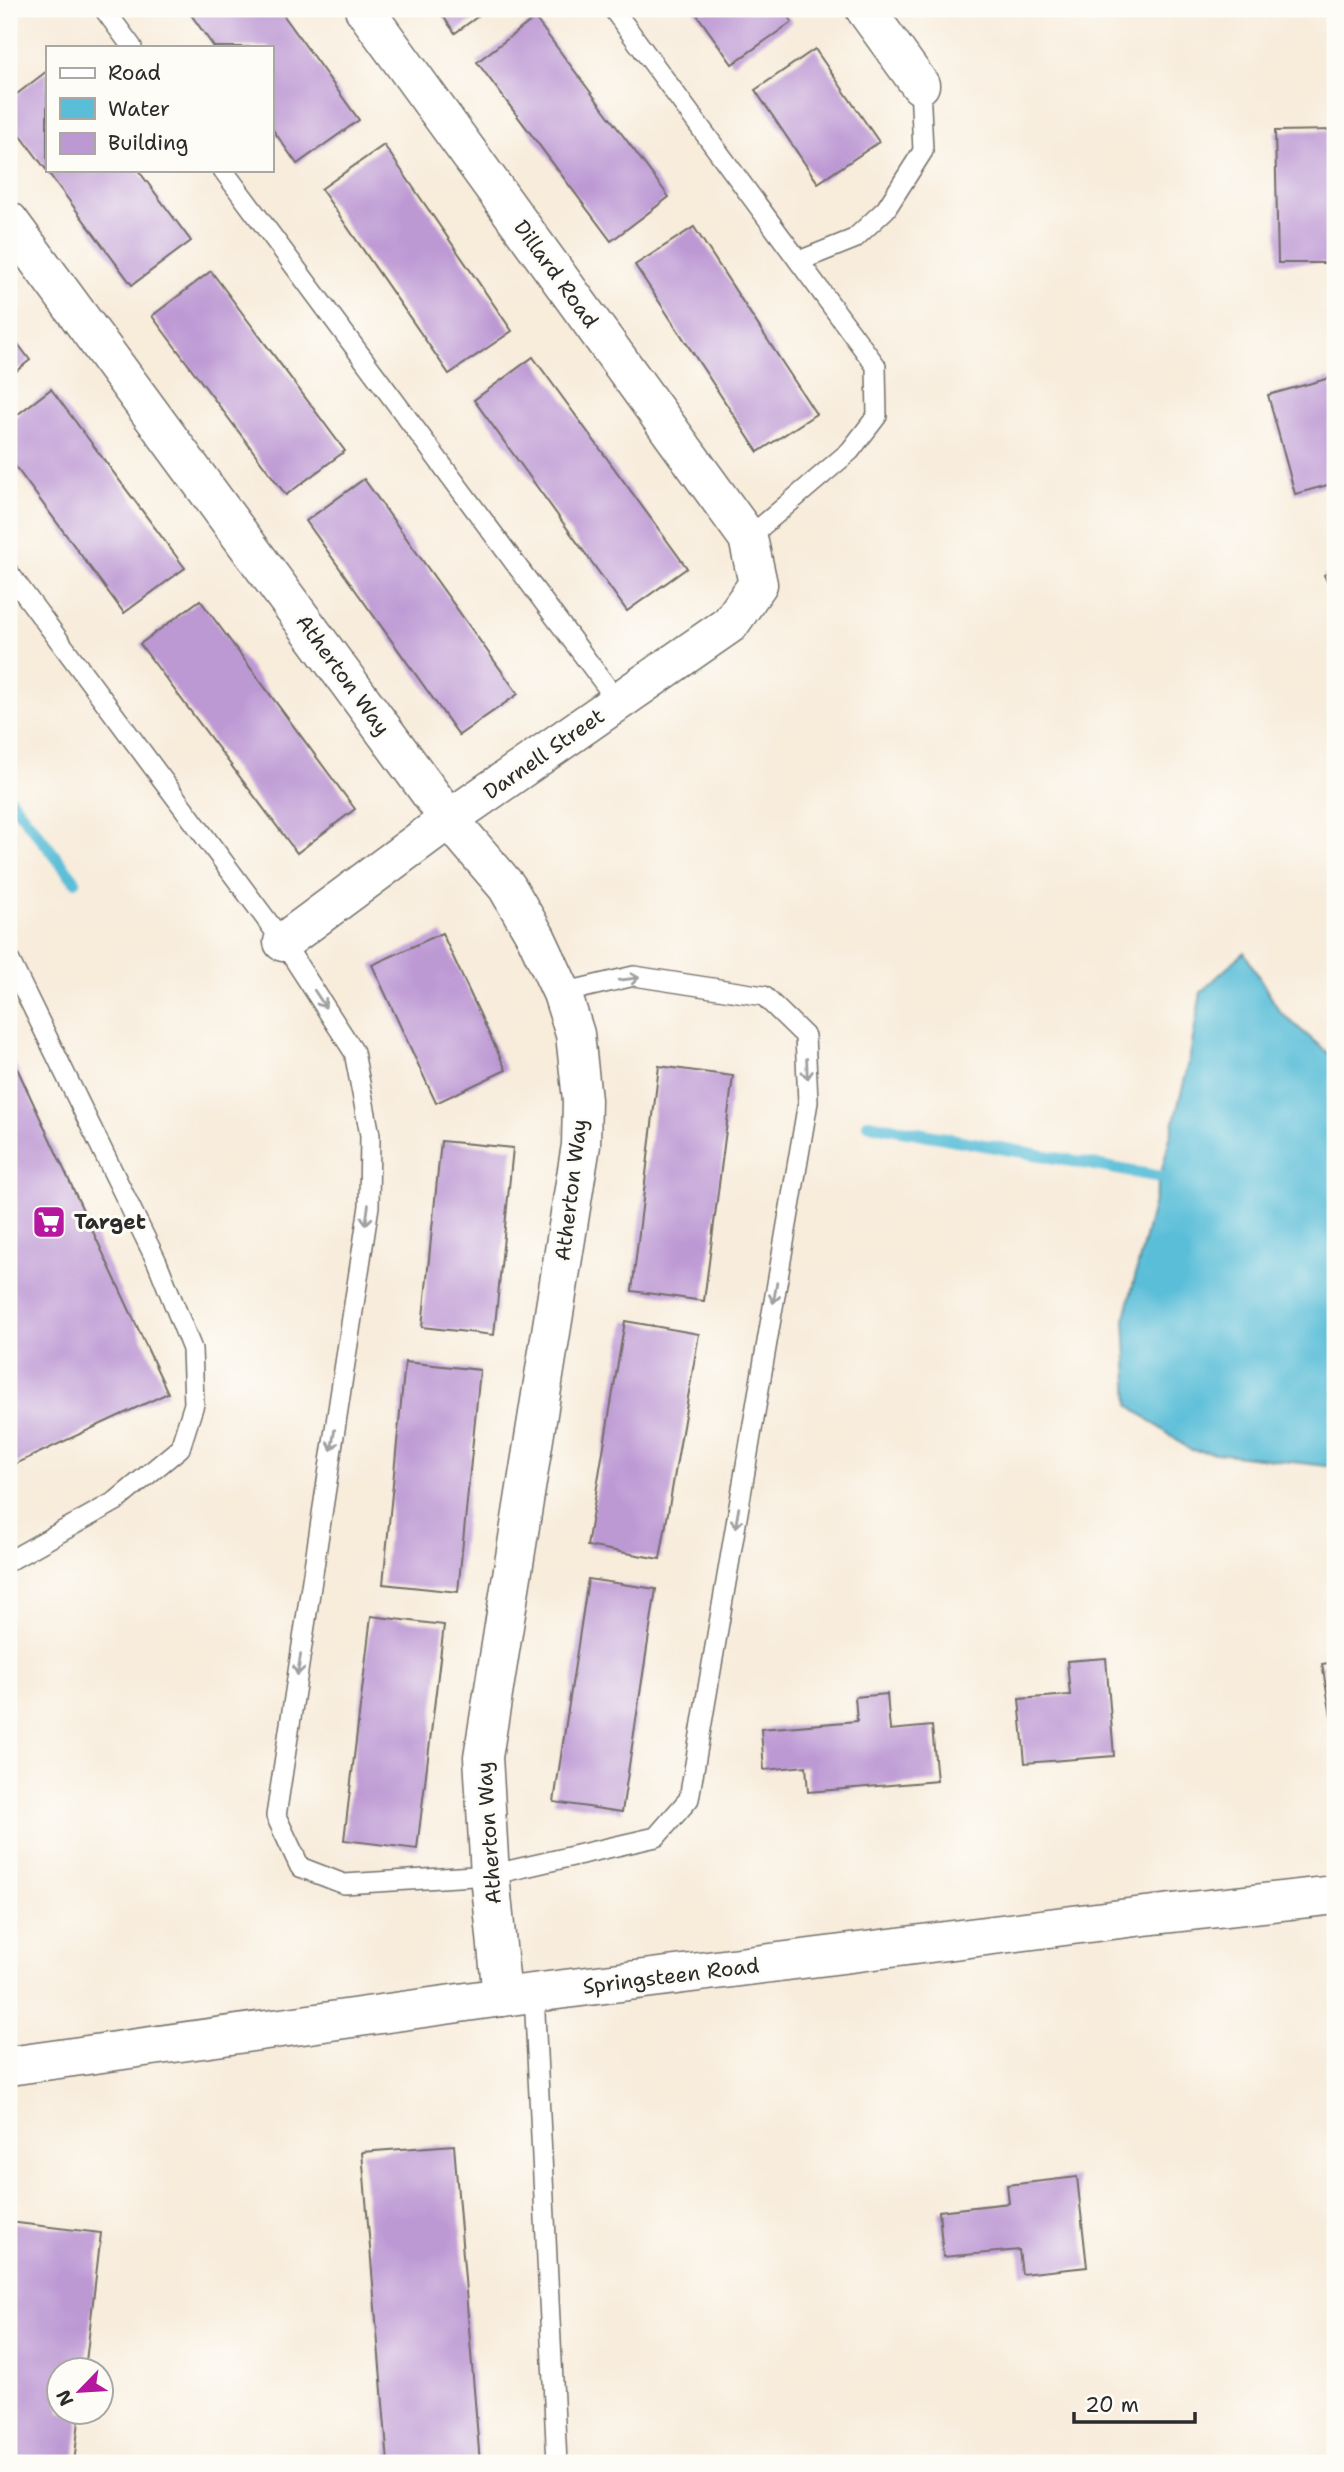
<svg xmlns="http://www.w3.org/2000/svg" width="1344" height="2472" font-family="'Shantell Sans',sans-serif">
	<rect width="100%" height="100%" fill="#fdfcf7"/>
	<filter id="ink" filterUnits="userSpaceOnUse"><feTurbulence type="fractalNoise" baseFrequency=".0143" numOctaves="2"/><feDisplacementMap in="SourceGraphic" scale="14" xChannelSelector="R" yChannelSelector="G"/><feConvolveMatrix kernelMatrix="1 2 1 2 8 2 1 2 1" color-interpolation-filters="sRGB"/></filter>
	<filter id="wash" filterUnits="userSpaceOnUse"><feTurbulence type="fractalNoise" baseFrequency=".00686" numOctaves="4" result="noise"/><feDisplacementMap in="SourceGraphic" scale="28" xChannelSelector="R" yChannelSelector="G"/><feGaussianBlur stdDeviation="1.57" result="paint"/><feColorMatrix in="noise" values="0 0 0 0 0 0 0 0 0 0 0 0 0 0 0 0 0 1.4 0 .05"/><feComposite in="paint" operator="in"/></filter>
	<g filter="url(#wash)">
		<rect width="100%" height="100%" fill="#f8ecdb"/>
		<polygon fill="#5abed8" stroke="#427482" stroke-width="2" points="1244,952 1280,1012 1335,1059 1335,1467 1190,1450 1129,1405 1125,1317 1189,1062 1201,992"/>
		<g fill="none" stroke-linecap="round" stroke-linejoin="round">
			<g stroke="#5abed8" stroke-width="12">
				<polyline points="9,798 75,881"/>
				<polyline points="868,1124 1161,1177"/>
			</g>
		</g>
		<g id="blocks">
			<g fill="#bd99d4">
				<polygon points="187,9 279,9 359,120 297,164 271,127 271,47 214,47"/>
				<polygon points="438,9 488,9 455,33"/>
				<polygon points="693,9 783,9 792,22 732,64"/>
				<polygon points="535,18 669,197 611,241 477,62"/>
				<polygon points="815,49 879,142 818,183 755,90"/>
				<polygon points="47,71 47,170 138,170 191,241 132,285 9,120 9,100"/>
				<polygon points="1335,130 1335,263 1278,263 1275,131"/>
				<polygon points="384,145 512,331 449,374 321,189"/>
				<polygon points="694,227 816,414 758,452 635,265"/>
				<polygon points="211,271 345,451 286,495 152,316"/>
				<polygon points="9,332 30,360 9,377"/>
				<polygon points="533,357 687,568 627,611 474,400"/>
				<polygon points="1330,378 1335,398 1335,483 1295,494 1268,395"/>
				<polygon points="51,389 185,568 124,613 9,458 9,421"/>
				<polygon points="364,479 518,694 459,735 306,521"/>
				<polygon points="1335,569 1335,598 1324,575"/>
				<polygon points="200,600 355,809 297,853 140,644"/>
				<polygon points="442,933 506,1070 436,1103 372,965"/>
				<polygon points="9,1051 168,1393 9,1467"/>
				<polygon points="659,1066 733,1076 704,1301 632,1291"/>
				<polygon points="441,1141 513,1148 494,1335 422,1327"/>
				<polygon points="625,1321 699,1334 660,1559 587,1546"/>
				<polygon points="405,1362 480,1370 458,1592 383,1584"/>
				<polygon points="588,1579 656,1589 622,1812 554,1802"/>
				<polygon points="371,1616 444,1625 417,1849 344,1840"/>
				<polygon points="1106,1658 1114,1756 1025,1763 1019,1699 1070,1695 1067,1661"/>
				<polygon points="1335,1662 1335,1733 1334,1733 1322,1664"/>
				<polygon points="887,1694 890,1730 932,1726 937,1781 808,1792 806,1766 764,1770 761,1729 857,1721 855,1697"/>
				<polygon points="454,2145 480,2463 388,2463 362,2152"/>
				<polygon points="1077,2177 1087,2267 1022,2274 1019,2250 943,2257 939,2211 1009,2203 1007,2185"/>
				<polygon points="9,2222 101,2233 85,2370 60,2370 60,2412 80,2412 74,2463 9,2463"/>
			</g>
		</g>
	</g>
	<g filter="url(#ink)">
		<use href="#blocks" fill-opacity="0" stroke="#736f69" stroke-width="2"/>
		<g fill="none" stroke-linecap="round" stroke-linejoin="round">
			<defs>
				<g id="lane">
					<polyline points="104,9 132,47"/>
					<polyline points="613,9 876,366 877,416 850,451 748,538"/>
					<polyline points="223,170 618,702"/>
					<polyline points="799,261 854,239 886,209 923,151 920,85"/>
					<polyline points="9,573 283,942 354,1052 370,1135 369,1206 276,1816 300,1867 344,1884 490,1875 656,1837 689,1799 808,1102 805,1036 764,996 634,976 562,993"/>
					<polyline points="9,959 157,1262 192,1349 194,1404 180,1448 116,1501 9,1561"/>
					<polyline points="534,1993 557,2463"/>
				</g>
				<g id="street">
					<polyline points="865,9 920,85"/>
					<polyline points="9,221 449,819 507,887 536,937 562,993 575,1034 582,1100 581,1145 483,1757 490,1875 502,1997"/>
					<polyline points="283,942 449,819 730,624 758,584 748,538 364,9"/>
				</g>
				<polyline id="secondary" points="9,2066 502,1997 1136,1917 1335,1895"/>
			</defs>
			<use href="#lane" stroke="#736f69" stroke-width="22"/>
			<use href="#street" stroke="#736f69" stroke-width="41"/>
			<use href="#secondary" stroke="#736f69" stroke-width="41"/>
			<use href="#lane" stroke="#fff" stroke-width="19"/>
			<use href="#street" stroke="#fff" stroke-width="38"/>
			<use href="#secondary" stroke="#fff" stroke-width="38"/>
		</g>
		<defs><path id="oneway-shaft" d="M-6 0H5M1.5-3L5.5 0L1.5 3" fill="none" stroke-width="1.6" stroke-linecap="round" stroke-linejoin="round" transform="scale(1.75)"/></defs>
		<g stroke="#a0a0a0">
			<use href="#oneway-shaft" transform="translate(629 979) rotate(-7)"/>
			<use href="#oneway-shaft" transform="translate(320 999) rotate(57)"/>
			<use href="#oneway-shaft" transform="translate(807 1069) rotate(88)"/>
			<use href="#oneway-shaft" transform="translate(367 1215) rotate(98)"/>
			<use href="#oneway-shaft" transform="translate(775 1293) rotate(100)"/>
			<use href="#oneway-shaft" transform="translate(333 1440) rotate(99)"/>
			<use href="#oneway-shaft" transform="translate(737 1518) rotate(100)"/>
			<use href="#oneway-shaft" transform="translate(299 1665) rotate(99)"/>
		</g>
	</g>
	<defs>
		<symbol id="supermarket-square" viewBox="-11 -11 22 22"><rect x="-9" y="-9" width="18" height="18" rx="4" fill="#b5179e" stroke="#fdfcf7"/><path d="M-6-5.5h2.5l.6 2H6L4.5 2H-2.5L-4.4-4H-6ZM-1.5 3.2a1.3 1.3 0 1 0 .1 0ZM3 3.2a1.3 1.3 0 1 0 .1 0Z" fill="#fff"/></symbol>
	</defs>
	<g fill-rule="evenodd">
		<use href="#supermarket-square" x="30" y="1203" width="38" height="38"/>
	</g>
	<g text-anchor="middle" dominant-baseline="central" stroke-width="6" stroke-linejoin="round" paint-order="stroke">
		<g font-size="21" fill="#2b2b2b" stroke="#fdfcf7">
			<text transform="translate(556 274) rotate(54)">Dillard Road</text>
			<text transform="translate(343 675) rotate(54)">Atherton Way</text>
			<text transform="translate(544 754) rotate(-35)">Darnell Street</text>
			<text transform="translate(571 1190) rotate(-83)">Atherton Way</text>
			<text transform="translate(489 1833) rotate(-94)">Atherton Way</text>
			<text transform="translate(671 1976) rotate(-7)">Springsteen Road</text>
		</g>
		<g font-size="21" font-weight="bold" fill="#2b2b2b" stroke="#fdfcf7" text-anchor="start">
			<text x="74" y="1222">Target</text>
		</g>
	</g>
	<rect width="1344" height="2472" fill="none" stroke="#fdfcf7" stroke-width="35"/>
	<rect x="46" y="46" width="228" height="126" fill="#fdfcf7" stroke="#a9a8a5" stroke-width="2"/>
	<rect x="60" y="68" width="35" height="10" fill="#ffffff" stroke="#a9a8a5" stroke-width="2"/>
	<text x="108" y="80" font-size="21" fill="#2b2b2b">Road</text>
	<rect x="60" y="98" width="35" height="21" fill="#5abed8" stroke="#a9a8a5" stroke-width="2"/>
	<text x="108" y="116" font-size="21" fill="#2b2b2b">Water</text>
	<rect x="60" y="133" width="35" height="21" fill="#bd99d4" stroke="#a9a8a5" stroke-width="2"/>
	<text x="108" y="150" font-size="21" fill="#2b2b2b">Building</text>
	<g transform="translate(80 2391) rotate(245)"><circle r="33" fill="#fdfcf7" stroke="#a9a8a5" stroke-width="2"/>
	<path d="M0-5L12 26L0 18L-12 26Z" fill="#b5179e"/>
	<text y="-10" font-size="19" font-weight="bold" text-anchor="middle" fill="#2b2b2b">N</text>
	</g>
	<path d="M1074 2412v10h121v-10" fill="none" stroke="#2b2b2b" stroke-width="3.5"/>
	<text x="1085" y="2412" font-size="21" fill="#2b2b2b" stroke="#fdfcf7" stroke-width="5" paint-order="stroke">20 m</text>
</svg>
